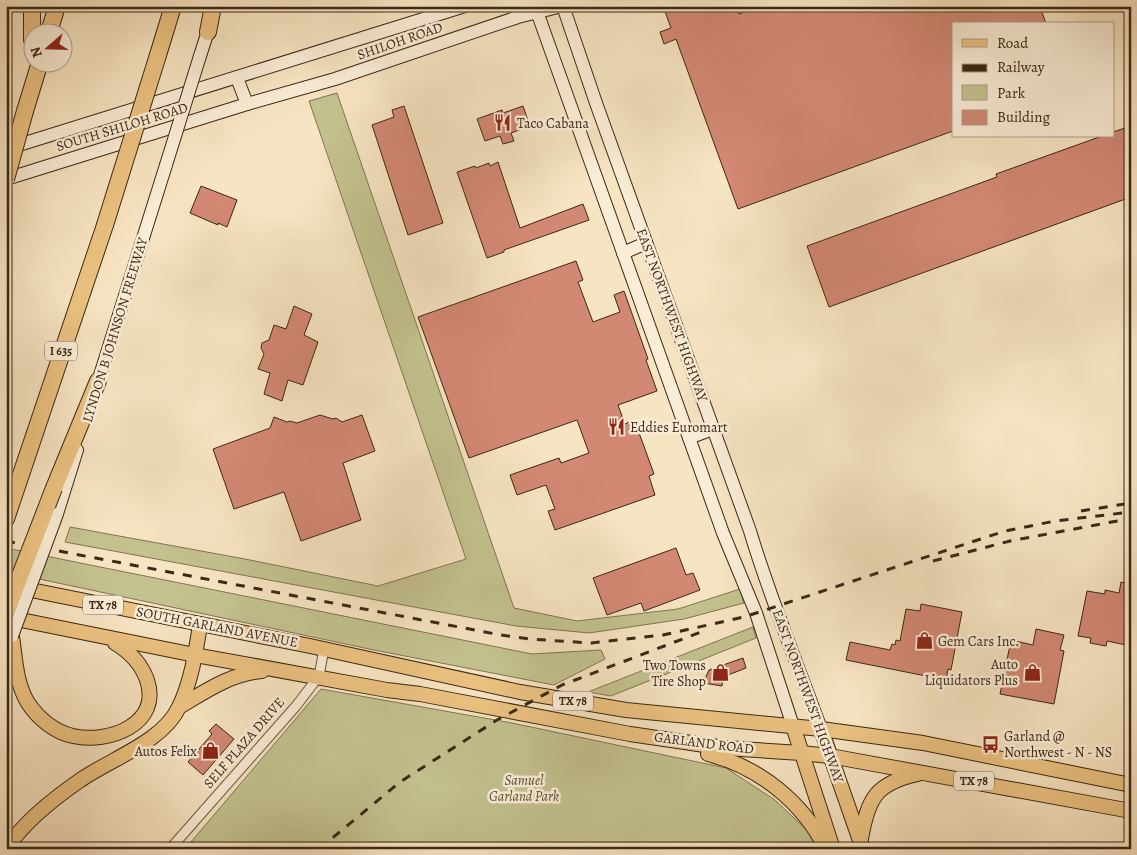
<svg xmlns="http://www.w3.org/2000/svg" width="1137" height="855" font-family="Alegreya,serif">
	<rect width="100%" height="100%" fill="#f7e4c2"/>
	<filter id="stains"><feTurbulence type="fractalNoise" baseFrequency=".004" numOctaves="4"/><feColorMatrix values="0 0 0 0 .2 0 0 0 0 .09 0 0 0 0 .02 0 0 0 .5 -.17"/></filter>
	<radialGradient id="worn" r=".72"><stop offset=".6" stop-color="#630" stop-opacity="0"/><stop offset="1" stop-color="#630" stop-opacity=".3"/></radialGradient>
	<g fill="#c3c28f" stroke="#7f7552">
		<polygon points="337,93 514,608 577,621 678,609 740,589 744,603 684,619 589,633 516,626 65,542 70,527 245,559 378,586 466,559 309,101"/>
		<polygon points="6,548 532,654 601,650 605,659 554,685 374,650 6,572"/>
		<polygon points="753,627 756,638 611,696 588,692"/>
		<polygon points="321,689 512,723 726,768 775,800 811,834 818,849 185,849"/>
	</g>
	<g fill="#d38874" stroke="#3b2814">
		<polygon points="663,6 736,6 739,14 761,6 1040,6 1046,24 953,24 953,131 738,209 676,39 664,44 660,32 671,28"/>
		<polygon points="404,106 443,223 408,235 372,125 394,117 392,110"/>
		<polygon points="523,106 530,126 511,133 514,141 503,144 500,136 485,141 477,119 502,110 503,113"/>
		<polygon points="1131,126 1131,197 829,307 807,246 997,177 996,174 1102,136 1113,136 1113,132"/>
		<polygon points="498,162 520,228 583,204 589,220 504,250 504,252 487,258 457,172 475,166 476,168 489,163 490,166"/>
		<polygon points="201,186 237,200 227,227 218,223 218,225 190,213"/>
		<polygon points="576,261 583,280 578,282 593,322 620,312 614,295 624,291 648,359 646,360 657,391 618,405 625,424 629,422 632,432 638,430 654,474 649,476 655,495 555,530 548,511 555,509 546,485 517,495 510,475 559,458 561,463 589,453 577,420 469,458 418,317"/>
		<polygon points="294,306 312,314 304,335 318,342 303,385 288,380 282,401 264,394 270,373 258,369 264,354 261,348 262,343 269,340 274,325 286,329"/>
		<polygon points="320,415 333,419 336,418 342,422 362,415 375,451 343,463 361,520 301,541 284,492 234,509 213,449 270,428 274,417 287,422 290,421 297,423"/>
		<polygon points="676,548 686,575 693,573 700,590 644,611 641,603 607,615 593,578"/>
		<polygon points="1121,582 1131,584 1131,646 1107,641 1106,646 1090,643 1091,638 1078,636 1087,591 1105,594 1105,590 1119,593"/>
		<polygon points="921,604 962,612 951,670 948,669 946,680 846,660 850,642 890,650 892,644 895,645 896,640 900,641 906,609 920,611"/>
		<polygon points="1036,629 1064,635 1060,650 1064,651 1054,704 1000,694 1011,640 1033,645"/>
		<polygon points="743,658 746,668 723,677 722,686 703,683 709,670"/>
		<polygon points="216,724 234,739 203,775 188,762 212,734 209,731"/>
	</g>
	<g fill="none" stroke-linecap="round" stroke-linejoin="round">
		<defs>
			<polyline id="minor" points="170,849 296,706 319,676 324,649"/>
			<g id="secondary">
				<polyline points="535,6 723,533 756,613 793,726"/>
				<path d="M563,6L596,103L750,531C770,598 797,663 821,729"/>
				<polyline points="200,56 210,25"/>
				<polyline points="237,78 247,104"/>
				<polyline points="9,148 465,6"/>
				<polyline points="6,179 247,104 335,79 518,17 562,6"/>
				<polyline points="623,253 646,243"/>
				<polyline points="96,388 166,165"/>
				<polyline points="689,438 713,429"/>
				<polyline points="57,514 77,450"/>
			</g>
			<g id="primary">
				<polyline points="6,585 310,646 520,692 626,710 821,729 923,743 1131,785"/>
				<polyline points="6,617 195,655 387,690 420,694 630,734 725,748 801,753 830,756 1131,811"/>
				<path d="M12,636C15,657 16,684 28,703C38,718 54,732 73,736C109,744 162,724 147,680C141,663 130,652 115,643"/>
				<path d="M179,707C206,691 230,674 262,671"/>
				<polyline points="793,726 832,846"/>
				<polyline points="821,729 863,849"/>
				<path d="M708,754C759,767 803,802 826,849"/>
				<path d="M861,839C868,798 876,783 918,774"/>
				<path d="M6,849C24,822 53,799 79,781C110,759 163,742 179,707C191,683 196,651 200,625"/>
			</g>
			<g id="motorway">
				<polyline points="32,6 32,40"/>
				<polyline points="49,32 57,6"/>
				<polyline points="208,32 213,6"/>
				<polyline points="158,55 173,6"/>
				<polyline points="25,111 40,62"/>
				<polyline points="54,488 98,381"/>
				<polyline points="6,519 105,225"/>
			</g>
		</defs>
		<use href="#minor" stroke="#6a5740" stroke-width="11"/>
		<use href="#secondary" stroke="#3b2814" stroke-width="14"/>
		<use href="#primary" stroke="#3b2814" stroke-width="16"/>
		<use href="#motorway" stroke="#3b2814" stroke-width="18"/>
		<use href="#minor" stroke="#faedd7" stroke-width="9"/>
		<use href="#secondary" stroke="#faedd7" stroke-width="12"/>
		<use href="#primary" stroke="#ecc281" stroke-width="14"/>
		<use href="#motorway" stroke="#ecc281" stroke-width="16"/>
		<g stroke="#3b2814" stroke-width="3" stroke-dasharray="9 9" stroke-linecap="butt">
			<polyline points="1081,511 1131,503"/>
			<polyline points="6,541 501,635 529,639 591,643 663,635 744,617 1005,531 1055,521 1131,512"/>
			<polyline points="933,561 1010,541 1128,519"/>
			<polyline points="319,849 400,782 497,720 562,685 701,632"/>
		</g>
		<defs>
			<g id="secondary-bridge">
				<polyline points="166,165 200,56"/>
				<polyline points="12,636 57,514"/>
			</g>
			<g id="motorway-bridge">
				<polyline points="6,179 25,111"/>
				<polyline points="105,225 158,55"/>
				<polyline points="6,612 54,488"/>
			</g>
		</defs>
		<use href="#secondary-bridge" stroke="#3b2814" stroke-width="14" stroke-linecap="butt"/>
		<use href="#motorway-bridge" stroke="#3b2814" stroke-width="18" stroke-linecap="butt"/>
		<use href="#secondary-bridge" stroke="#faedd7" stroke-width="12"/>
		<use href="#motorway-bridge" stroke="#ecc281" stroke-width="16"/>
	</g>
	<defs>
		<symbol id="restaurant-bare" viewBox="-9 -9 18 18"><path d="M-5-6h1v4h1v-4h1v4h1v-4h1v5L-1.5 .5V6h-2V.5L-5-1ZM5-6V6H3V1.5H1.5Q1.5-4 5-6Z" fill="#8f2418" stroke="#faedd7" stroke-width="2.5" paint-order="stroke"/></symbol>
		<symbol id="shop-bare" viewBox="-9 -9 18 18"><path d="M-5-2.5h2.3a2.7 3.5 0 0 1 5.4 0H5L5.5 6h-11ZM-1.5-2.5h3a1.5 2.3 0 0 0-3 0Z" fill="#8f2418" stroke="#faedd7" stroke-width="2.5" paint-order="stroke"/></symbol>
		<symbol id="bus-bare" viewBox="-9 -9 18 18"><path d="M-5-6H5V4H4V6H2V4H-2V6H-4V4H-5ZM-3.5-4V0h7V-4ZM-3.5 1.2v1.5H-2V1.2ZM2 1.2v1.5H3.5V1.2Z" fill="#8f2418" stroke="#faedd7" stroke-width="2.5" paint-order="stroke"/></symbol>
	</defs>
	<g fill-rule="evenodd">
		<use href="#restaurant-bare" x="490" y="110" width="25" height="25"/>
		<use href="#restaurant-bare" x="604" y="414" width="25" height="25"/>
		<use href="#shop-bare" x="912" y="628" width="25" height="25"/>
		<use href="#shop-bare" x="1020" y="660" width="25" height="25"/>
		<use href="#shop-bare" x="708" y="660" width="25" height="25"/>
		<use href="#bus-bare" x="978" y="732" width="25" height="25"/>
		<use href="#shop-bare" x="198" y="738" width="25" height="25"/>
	</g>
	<g text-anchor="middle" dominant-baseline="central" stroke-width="5" stroke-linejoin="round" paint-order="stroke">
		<g fill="#faedd7" stroke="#74634e" stroke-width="1">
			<rect x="45" y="341.5" width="32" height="19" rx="4"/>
			<rect x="83" y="595.5" width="40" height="19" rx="4"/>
			<rect x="553" y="691.5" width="40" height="19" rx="4"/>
			<rect x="954" y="771.5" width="40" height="19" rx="4"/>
		</g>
		<g font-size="12" font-weight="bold" fill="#3b2814">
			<text x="61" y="351">I 635</text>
			<text x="103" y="605">TX 78</text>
			<text x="573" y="701">TX 78</text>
			<text x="974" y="781">TX 78</text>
		</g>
		<g font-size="14" fill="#3b2814" stroke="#faedd7">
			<text transform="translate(400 41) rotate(-19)">SHILOH ROAD</text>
			<text transform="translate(122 127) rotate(-17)">SOUTH SHILOH ROAD</text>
			<text transform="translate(672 315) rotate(70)">EAST NORTHWEST HIGHWAY</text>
			<text transform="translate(115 330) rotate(-73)">LYNDON B JOHNSON FREEWAY</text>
			<text transform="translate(217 627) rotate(11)">SOUTH GARLAND AVENUE</text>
			<text transform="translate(808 696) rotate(70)">EAST NORTHWEST HIGHWAY</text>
			<text transform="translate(244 743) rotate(-49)">SELF PLAZA DRIVE</text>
			<text transform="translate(704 743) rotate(7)">GARLAND ROAD</text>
		</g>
		<g font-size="14" fill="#3b2814" stroke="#faedd7" text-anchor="start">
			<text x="517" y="123">Taco Cabana</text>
			<text x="630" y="427">Eddies Euromart</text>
			<text x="938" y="641">Gem Cars Inc.</text>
			<text x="1018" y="664" text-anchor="end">Auto<tspan x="1018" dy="16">Liquidators Plus</tspan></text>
			<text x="706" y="665" text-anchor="end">Two Towns<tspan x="706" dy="16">Tire Shop</tspan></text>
			<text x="1004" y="736">Garland @<tspan x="1004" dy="16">Northwest - N - NS</tspan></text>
			<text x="197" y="751" text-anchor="end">Autos Felix</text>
		</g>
		<g font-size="14" font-style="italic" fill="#5d4e33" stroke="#faedd7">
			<text x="524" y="780">Samuel<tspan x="524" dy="16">Garland Park</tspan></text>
		</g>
	</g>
	<rect width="1137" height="855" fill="none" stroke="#f7e4c2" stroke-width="25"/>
	<rect x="8" y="8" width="1122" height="840" fill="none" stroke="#3b2814" stroke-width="2.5"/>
	<rect x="12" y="12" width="1112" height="830" fill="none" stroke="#3b2814"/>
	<rect x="952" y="22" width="162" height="115" fill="#faedd7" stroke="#ae9e89"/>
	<rect x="962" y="39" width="25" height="8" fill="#ecc281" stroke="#ae9e89"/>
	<text x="997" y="48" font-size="15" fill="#3b2814">Road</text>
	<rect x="962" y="64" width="25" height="8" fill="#3b2814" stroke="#ae9e89"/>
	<text x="997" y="72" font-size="15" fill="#3b2814">Railway</text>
	<rect x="962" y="85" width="25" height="15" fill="#c3c28f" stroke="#ae9e89"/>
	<text x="997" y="98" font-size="15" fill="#3b2814">Park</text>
	<rect x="962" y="110" width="25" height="15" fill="#d38874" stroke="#ae9e89"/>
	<text x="997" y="122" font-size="15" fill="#3b2814">Building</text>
	<g transform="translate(48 48) rotate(250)"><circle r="24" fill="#faedd7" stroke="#ae9e89"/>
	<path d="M0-4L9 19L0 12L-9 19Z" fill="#8f2418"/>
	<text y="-8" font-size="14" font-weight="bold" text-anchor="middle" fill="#3b2814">N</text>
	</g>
	<rect width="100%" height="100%" filter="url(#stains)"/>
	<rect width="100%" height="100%" fill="url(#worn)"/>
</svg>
